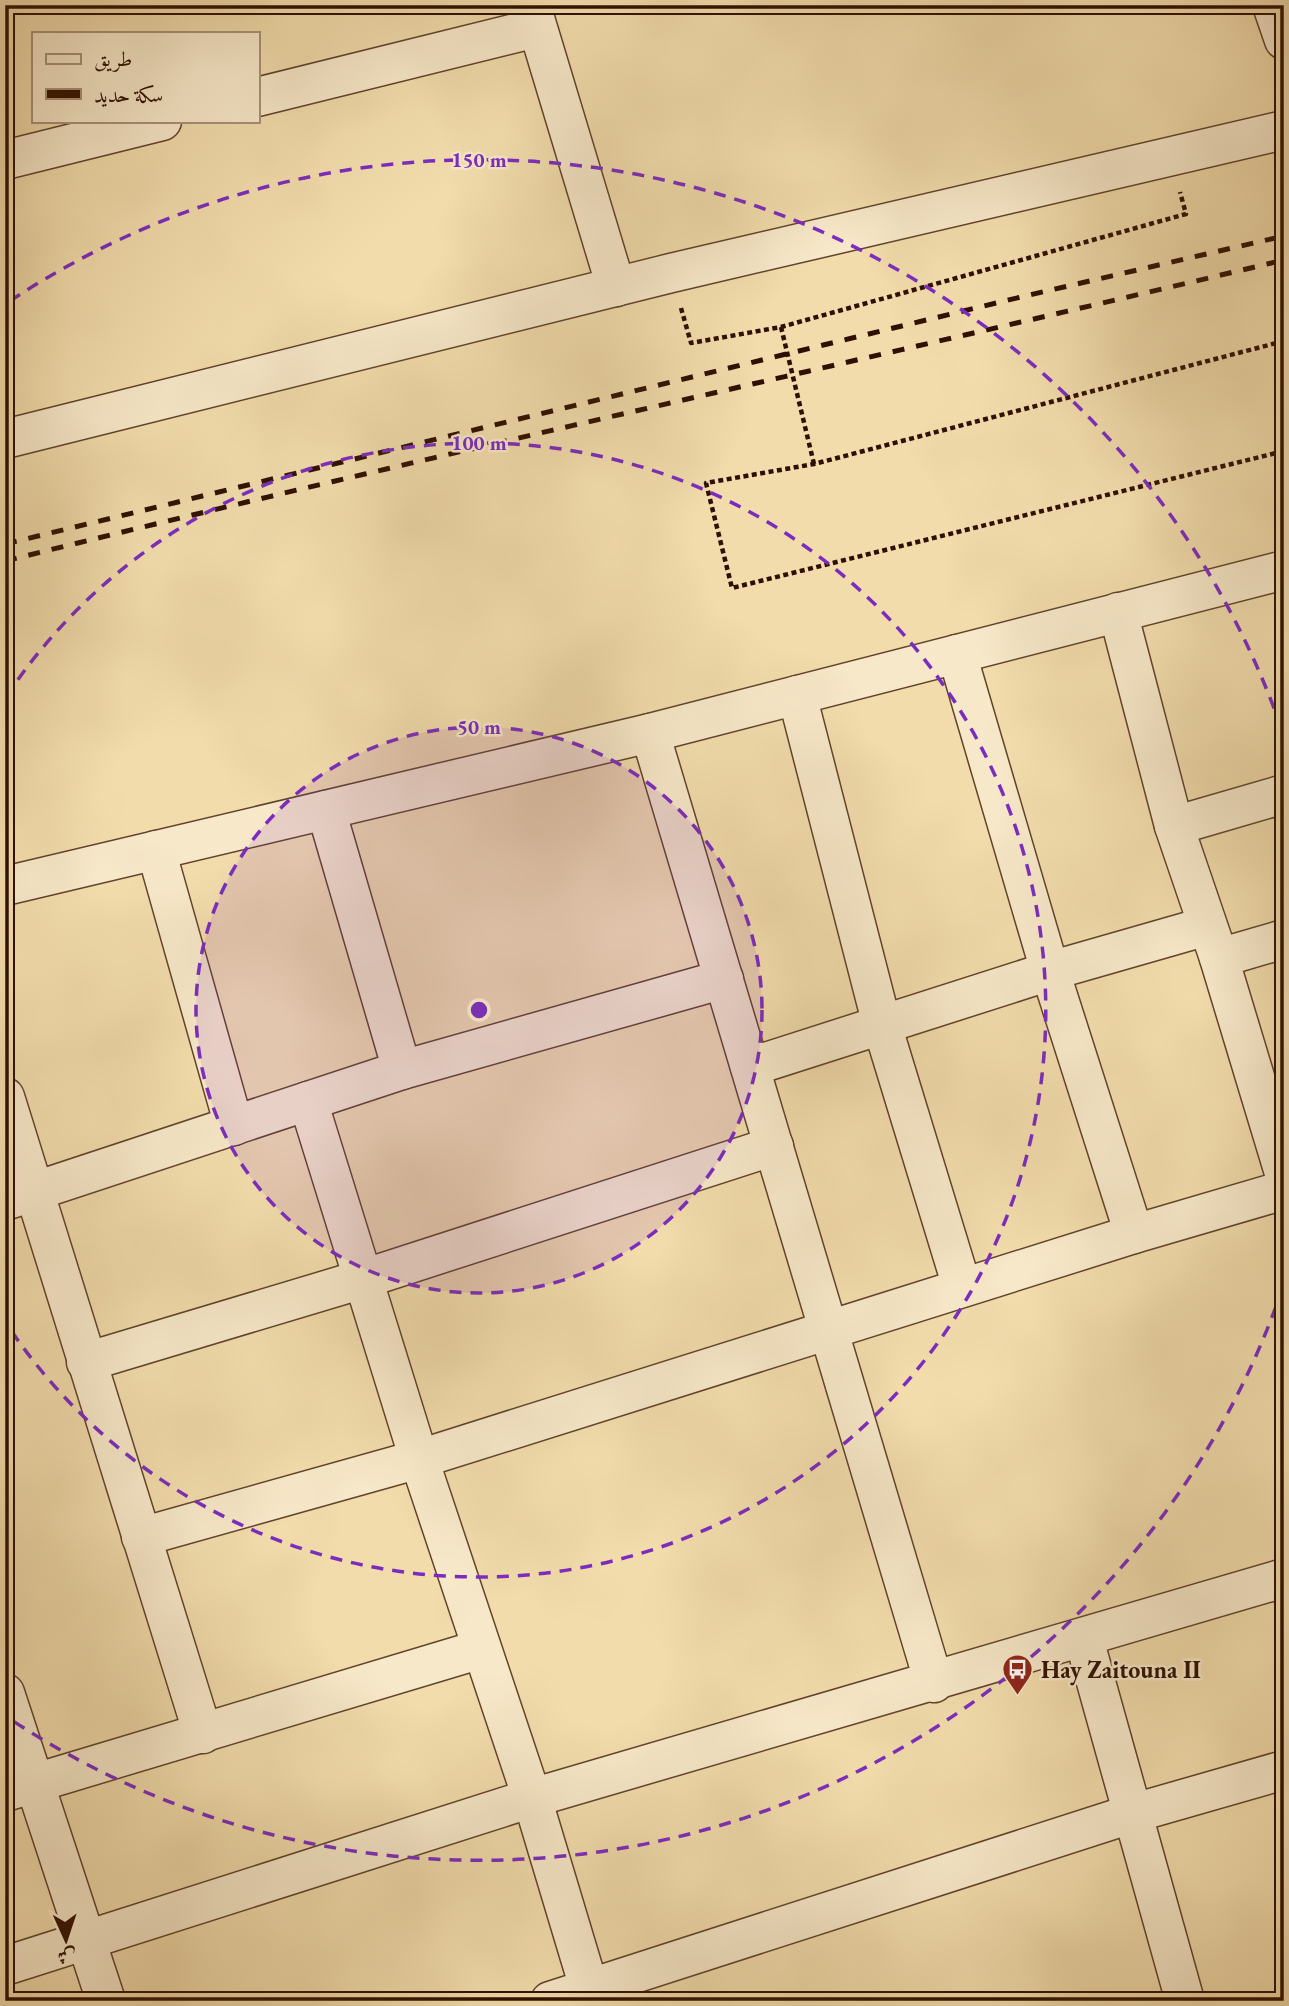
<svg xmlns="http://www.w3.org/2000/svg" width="1289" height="2006" font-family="'EB Garamond',Amiri,serif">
	<rect width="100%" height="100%" fill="#f2dcac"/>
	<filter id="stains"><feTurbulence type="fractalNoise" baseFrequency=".00286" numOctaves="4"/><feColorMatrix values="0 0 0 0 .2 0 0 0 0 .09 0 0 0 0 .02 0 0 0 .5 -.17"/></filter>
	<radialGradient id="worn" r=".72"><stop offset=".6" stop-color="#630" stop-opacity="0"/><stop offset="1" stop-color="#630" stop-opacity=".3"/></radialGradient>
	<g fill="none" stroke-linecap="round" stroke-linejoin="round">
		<defs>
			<g id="minor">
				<polyline points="531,5 616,287"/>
				<polyline points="1272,5 1284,40"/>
				<polyline points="257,97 536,28"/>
				<polyline points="5,160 162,121"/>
				<polyline points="5,439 671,273 1284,130"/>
				<polyline points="1118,612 1174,826 1219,958 1284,1173"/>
				<polyline points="957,654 1050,971 1134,1234"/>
				<polyline points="797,695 882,1025 962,1287"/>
				<polyline points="650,733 934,1683"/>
				<polyline points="326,810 402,1070"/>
				<polyline points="1174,826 1284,794"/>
				<polyline points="156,850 234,1126"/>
				<polyline points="1219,958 1284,939"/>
				<polyline points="750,1067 1050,971 1207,926"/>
				<polyline points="5,1097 203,1734"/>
				<polyline points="308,1101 419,1459 532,1798 593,2001"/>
				<polyline points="5,1201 402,1070 724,979"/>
				<polyline points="86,1362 366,1278 774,1146"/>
				<polyline points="141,1537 419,1459 1134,1234 1284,1190"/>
				<polyline points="1084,1639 1185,2001"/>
				<polyline points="5,1693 106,2001"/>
				<polyline points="5,1792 481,1649"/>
				<polyline points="550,2001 1134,1813 1284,1770"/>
			</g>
			<g id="tertiary">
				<polyline points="5,886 650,733 1284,570"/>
				<polyline points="5,1966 532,1798 1284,1578"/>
			</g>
		</defs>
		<use href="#minor" stroke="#60432b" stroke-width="41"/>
		<use href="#tertiary" stroke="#60432b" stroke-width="41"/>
		<g stroke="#2f1000" stroke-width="4.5" stroke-dasharray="5 3.5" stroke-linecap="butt">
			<polyline points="681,308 691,343 781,327 1186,214 1180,192"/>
			<polyline points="1284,341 814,464 706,483 732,588 1284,451"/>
		</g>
		<use href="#minor" stroke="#f7e8c9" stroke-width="38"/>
		<use href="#tertiary" stroke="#f7e8c9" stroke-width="38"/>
		<g stroke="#2f1000" stroke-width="5" stroke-dasharray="12 12" stroke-linecap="butt">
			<polyline points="5,544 1025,296 1284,236"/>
			<path d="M5,561C430,455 858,362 1284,260"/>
		</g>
		<polyline stroke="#2f1000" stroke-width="4.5" stroke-dasharray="5 3.5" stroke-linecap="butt" points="781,327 814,464"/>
	</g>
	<circle cx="479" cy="1010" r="283" fill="#7b2cbf" fill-opacity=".12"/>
	<g fill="none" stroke="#7b2cbf" stroke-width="3.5" stroke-dasharray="12 9">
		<circle cx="479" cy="1010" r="283"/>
		<path d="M6 697A567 567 0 1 1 6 1323"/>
		<path d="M1283 1287A850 850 0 0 1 10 1719M10 301A850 850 0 0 1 1283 733"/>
	</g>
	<defs>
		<symbol id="bus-pin" viewBox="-11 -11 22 30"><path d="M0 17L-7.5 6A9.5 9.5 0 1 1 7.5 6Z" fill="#8f2418" stroke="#f7e8c9"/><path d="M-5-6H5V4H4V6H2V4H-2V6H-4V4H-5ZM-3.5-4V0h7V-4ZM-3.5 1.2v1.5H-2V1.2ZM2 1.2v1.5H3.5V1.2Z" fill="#fff"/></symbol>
	</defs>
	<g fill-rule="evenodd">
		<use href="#bus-pin" x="1000" y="1652" width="35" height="47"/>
	</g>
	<g text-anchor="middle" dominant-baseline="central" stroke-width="5" stroke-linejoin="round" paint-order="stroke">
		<g font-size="24" font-weight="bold" fill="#2f1000" stroke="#f7e8c9" text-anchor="start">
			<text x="1041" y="1669">Hay Zaitouna II</text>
		</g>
	</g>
	<circle cx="479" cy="1010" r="10" fill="#7b2cbf" stroke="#f7e8c9" stroke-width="3.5"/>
	<g font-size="21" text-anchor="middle" font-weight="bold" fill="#7b2cbf" stroke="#f7e8c9" stroke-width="5" stroke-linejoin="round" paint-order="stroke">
		<text x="479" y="167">150 m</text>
		<text x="479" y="450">100 m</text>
		<text x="479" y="734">50 m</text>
	</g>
	<rect width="1289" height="2006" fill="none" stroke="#f2dcac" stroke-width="28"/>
	<rect x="7" y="7" width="1275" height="1992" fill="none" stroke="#2f1000" stroke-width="3.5"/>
	<rect x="14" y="14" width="1261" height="1978" fill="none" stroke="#2f1000" stroke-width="2"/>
	<rect x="32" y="32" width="228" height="91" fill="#f7e8c9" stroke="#a79279" stroke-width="2"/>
	<rect x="46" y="54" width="35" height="10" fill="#f7e8c9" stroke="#a79279" stroke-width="2"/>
	<text x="94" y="66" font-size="21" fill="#2f1000">طريق</text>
	<rect x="46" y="89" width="35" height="10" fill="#2f1000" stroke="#a79279" stroke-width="2"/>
	<text x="94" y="102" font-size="21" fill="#2f1000">سكة حديد</text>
	<g transform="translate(66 1940) rotate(177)" stroke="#f7e8c9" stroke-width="5" paint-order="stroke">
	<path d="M0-5L12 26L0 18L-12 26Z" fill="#2f1000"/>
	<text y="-10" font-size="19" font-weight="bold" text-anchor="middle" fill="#2f1000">ش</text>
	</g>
	<rect width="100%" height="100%" filter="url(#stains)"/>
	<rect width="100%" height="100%" fill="url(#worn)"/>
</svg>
